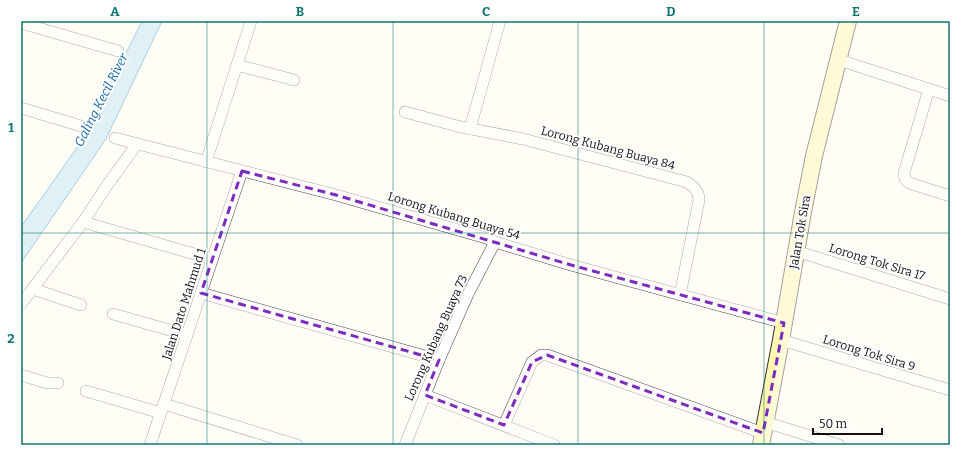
<svg xmlns="http://www.w3.org/2000/svg" width="971" height="466" font-family="Bitter,serif">
	<rect width="100%" height="100%" fill="#fffdf5"/>
	<polygon fill="#b9e0f7" stroke="#3f96cf" points="142,21 162,21 106,139 21,263 21,227 83,139"/>
	<g fill="none" stroke-linecap="round" stroke-linejoin="round">
		<defs>
			<g id="street">
				<polyline points="21,23 118,51"/>
				<polyline points="839,60 950,96"/>
				<polyline points="237,65 294,80"/>
				<polyline points="929,89 904,173 905,179 909,183 950,196"/>
				<polyline points="21,108 81,126"/>
				<path d="M405,112L461,127L523,139L687,182C694,187 699,191 699,200L680,295"/>
				<polyline points="470,129 500,21"/>
				<polyline points="115,138 336,195 486,238 495,242 571,265 784,323"/>
				<polyline points="206,162 251,21"/>
				<polyline points="83,222 212,259"/>
				<polyline points="796,251 950,299"/>
				<polyline points="33,289 81,305"/>
				<polyline points="201,293 439,360"/>
				<polyline points="21,304 83,222 108,184 137,144"/>
				<polyline points="113,314 187,335"/>
				<polyline points="781,340 950,390"/>
				<polyline points="21,375 47,383 58,383"/>
				<polyline points="86,391 161,413"/>
				<polyline points="425,395 554,445"/>
				<polyline points="164,404 297,445"/>
				<polyline points="765,422 839,445"/>
				<polyline points="504,425 532,362 541,355 547,355 763,433"/>
				<polyline points="150,445 242,171"/>
				<polyline points="405,445 439,360 468,294 495,242"/>
			</g>
			<polyline id="secondary" points="761,445 781,340 803,212 814,156 848,21"/>
		</defs>
		<use href="#street" stroke="#444" stroke-width="12"/>
		<use href="#secondary" stroke="#333" stroke-width="18"/>
		<use href="#street" stroke="#fff" stroke-width="11"/>
		<use href="#secondary" stroke="#fff6b0" stroke-width="16"/>
	</g>
	<path d="M0 0H971V466H0ZM242,171L336,195L571,265L784,323L763,433L547,355L532,362L504,425L425,395L439,360L201,293Z" fill="#fffdf5" fill-opacity=".55" fill-rule="evenodd"/>
	<path fill="none" stroke="#7b2cbf" stroke-width="3" stroke-dasharray="8 5" stroke-linejoin="round" d="M242,171L336,195L571,265L784,323L763,433L547,355L532,362L504,425L425,395L439,360L201,293Z"/>
	<path fill="none" stroke="#0f766e" stroke-width="1" stroke-opacity="0.55" d="M207,21V445M393,21V445M578,21V445M764,21V445M21,233H950"/>
	<g text-anchor="middle" dominant-baseline="central" stroke-width="4" stroke-linejoin="round" paint-order="stroke">
		<g font-size="12" fill="#111" stroke="#fff">
			<text transform="translate(608 148) rotate(15)">Lorong Kubang Buaya 84</text>
			<text transform="translate(454 216) rotate(17)">Lorong Kubang Buaya 54</text>
			<text transform="translate(800 232) rotate(-80)">Jalan Tok Sira</text>
			<text transform="translate(877 262) rotate(17)">Lorong Tok Sira 17</text>
			<text transform="translate(184 304) rotate(-72)">Jalan Dato Mahmud 1</text>
			<text transform="translate(436 338) rotate(-66)">Lorong Kubang Buaya 73</text>
			<text transform="translate(869 353) rotate(17)">Lorong Tok Sira 9</text>
		</g>
		<g font-size="13" font-style="italic" fill="#1768a6" stroke="#fff">
			<text transform="translate(101 100) rotate(-63)">Galing Kecil River</text>
		</g>
	</g>
	<rect width="971" height="466" fill="none" stroke="#ffffff" stroke-width="44"/>
	<path d="M813 428v6h69v-6" fill="none" stroke="#111111" stroke-width="2"/>
	<text x="819" y="428" font-size="12" fill="#111111" stroke="#ffffff" stroke-width="3" paint-order="stroke">50 m</text>
	<rect x="22" y="22" width="927" height="422" fill="none" stroke="#0f766e" stroke-width="1.5"/>
	<g font-size="13" text-anchor="middle" font-weight="bold" fill="#0f766e">
		<text x="115" y="16">A</text>
		<text x="300" y="16">B</text>
		<text x="486" y="16">C</text>
		<text x="671" y="16">D</text>
		<text x="856" y="16">E</text>
		<text x="11" y="132">1</text>
		<text x="11" y="343">2</text>
	</g>
</svg>
